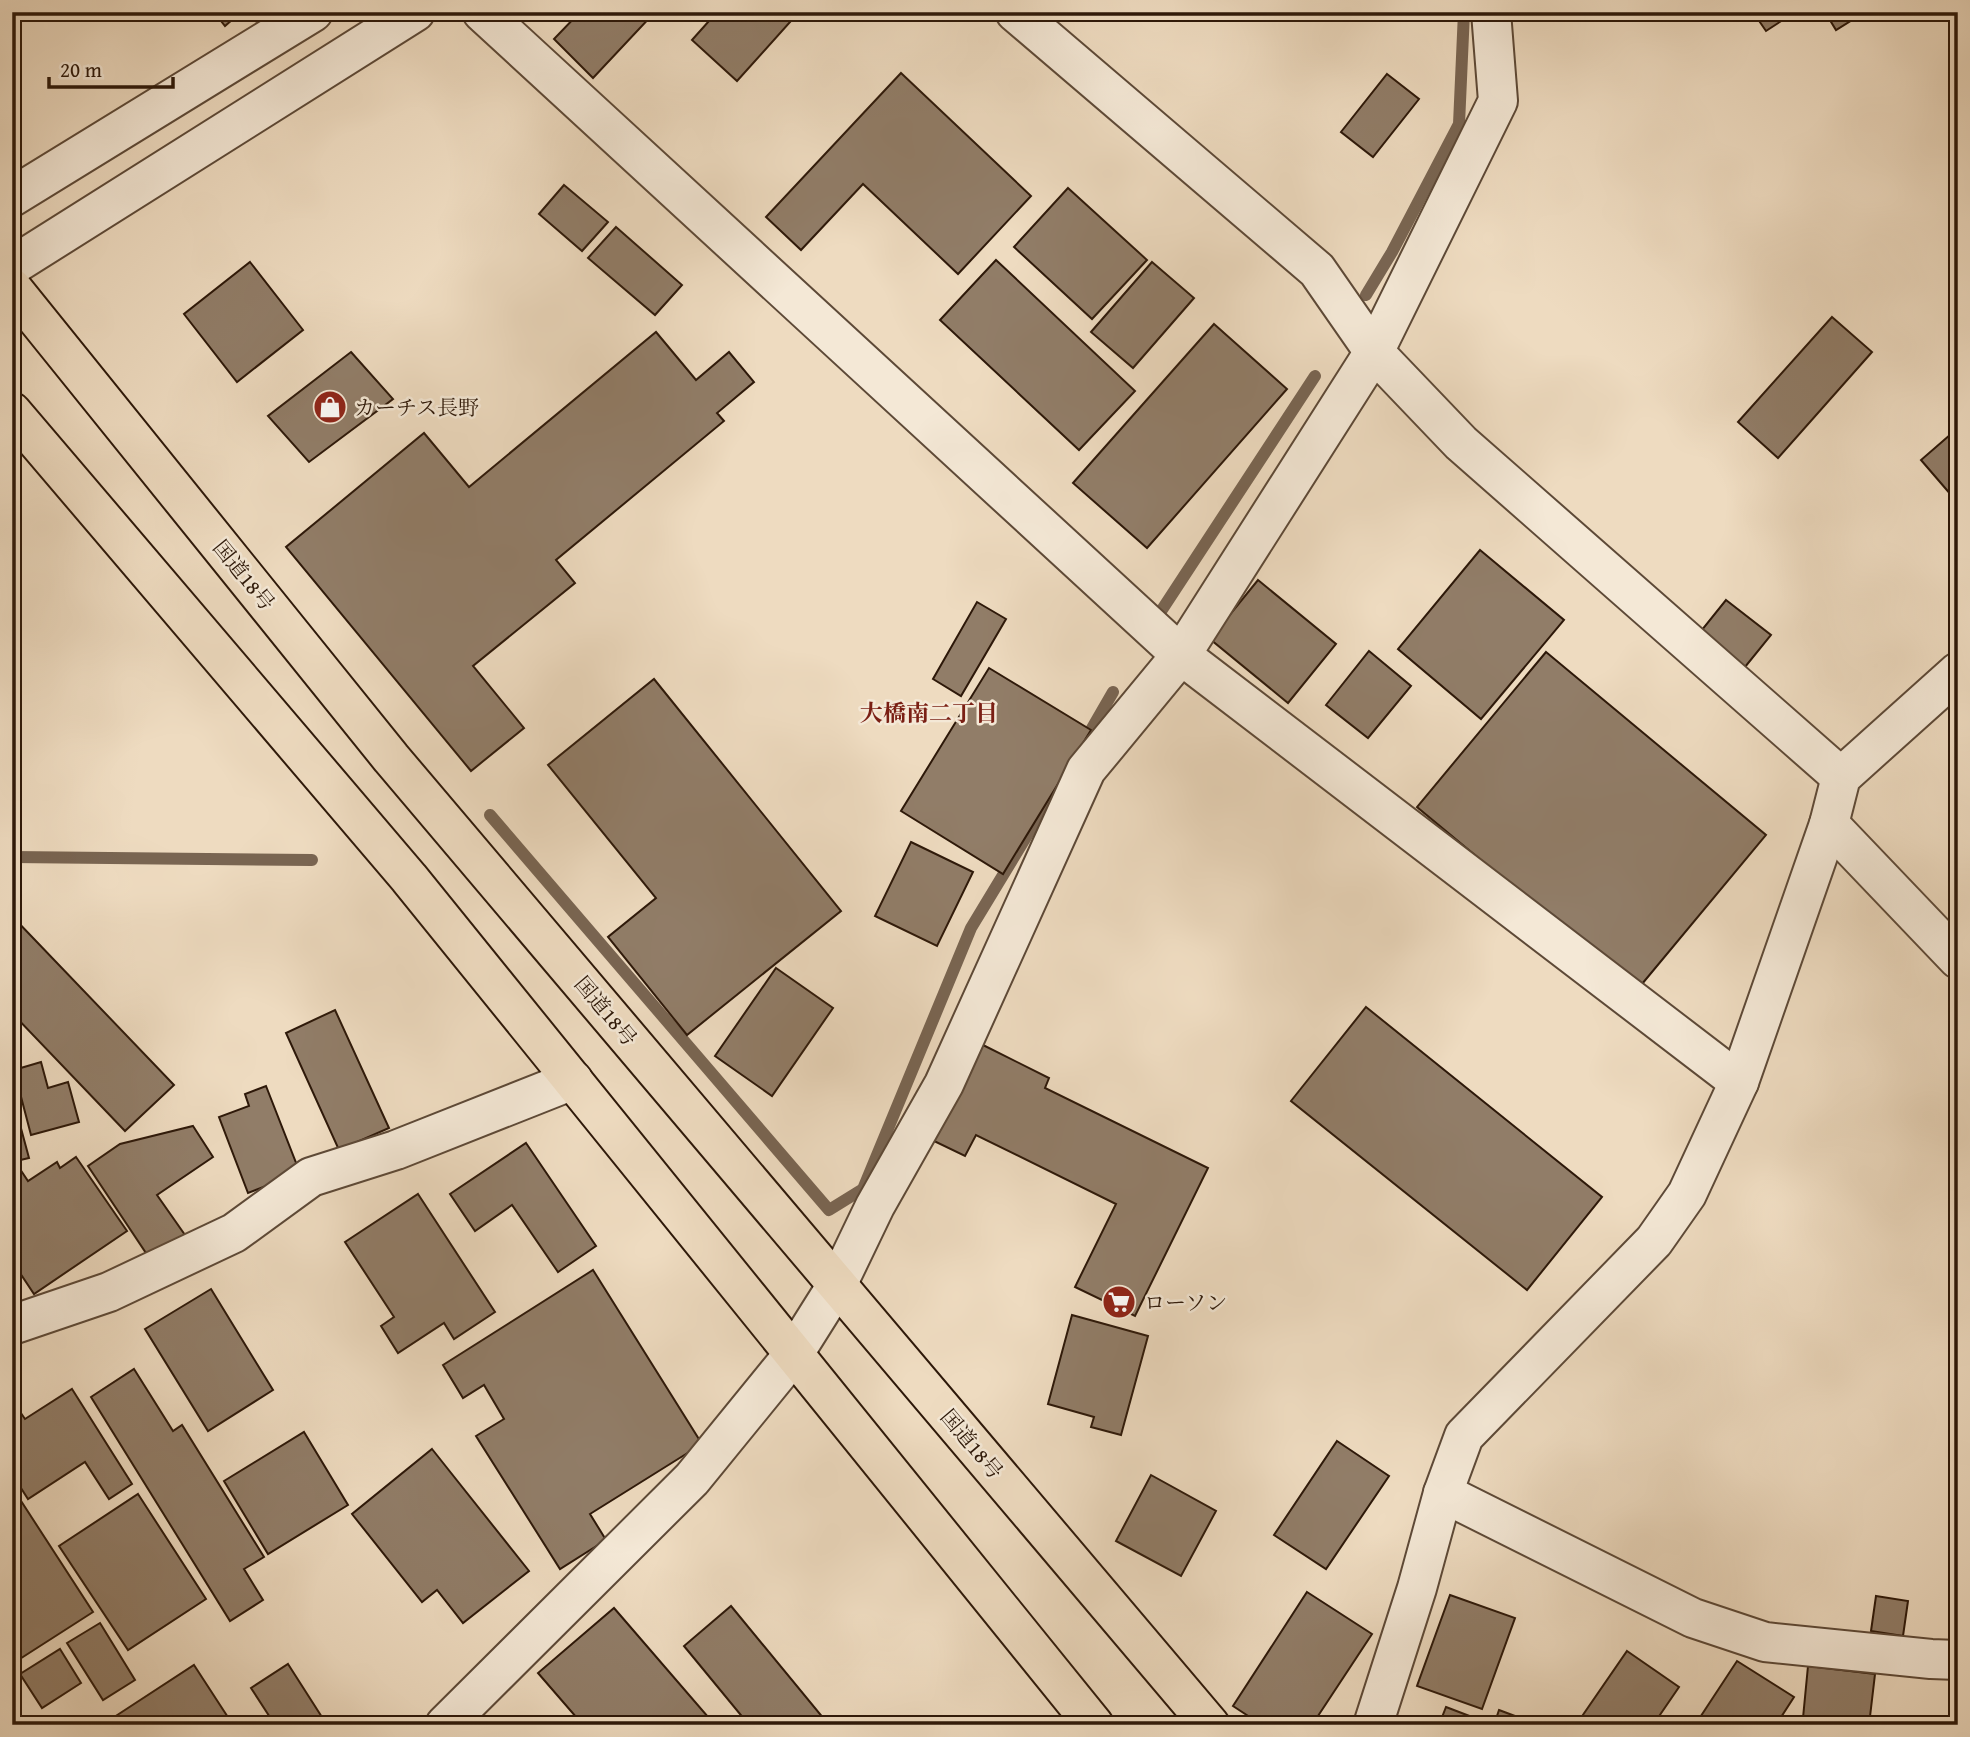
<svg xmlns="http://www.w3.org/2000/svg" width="1970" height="1737" font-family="'Gentium Book Plus','Noto Serif JP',serif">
	<rect width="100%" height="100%" fill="#eedbc0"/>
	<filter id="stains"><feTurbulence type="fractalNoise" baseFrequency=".00286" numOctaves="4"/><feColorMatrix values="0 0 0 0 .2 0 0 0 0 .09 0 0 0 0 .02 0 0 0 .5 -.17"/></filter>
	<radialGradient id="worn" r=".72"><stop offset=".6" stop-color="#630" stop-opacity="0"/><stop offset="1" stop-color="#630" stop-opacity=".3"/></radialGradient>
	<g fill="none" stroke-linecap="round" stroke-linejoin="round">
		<g stroke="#796552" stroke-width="12">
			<polyline points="1366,295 1392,252 1459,124 1464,12"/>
			<polyline points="1152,625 1315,376"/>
			<polyline points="1076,756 1113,692"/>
			<polyline points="490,815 829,1210 863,1189 971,928 1066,771"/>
			<polyline points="12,857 312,860"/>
		</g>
	</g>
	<g fill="#917d68" stroke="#2d1809" stroke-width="2">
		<polygon points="214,12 241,12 225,26"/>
		<polygon points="580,12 655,12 593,78 554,39"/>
		<polygon points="717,12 799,12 737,81 692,40"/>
		<polygon points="1753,12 1795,12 1766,31"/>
		<polygon points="1825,12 1865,12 1836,30"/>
		<polygon points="901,73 1031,196 958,274 863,184 801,250 766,217"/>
		<polygon points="1387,74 1419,99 1373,157 1341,132"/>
		<polygon points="564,185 608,222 582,251 539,214"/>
		<polygon points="1068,188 1147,260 1092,319 1014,247"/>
		<polygon points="616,227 682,285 655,315 588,258"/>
		<polygon points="996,260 1135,391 1079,450 940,320"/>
		<polygon points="250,262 303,330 237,382 184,314"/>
		<polygon points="1152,262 1194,298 1133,368 1091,332"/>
		<polygon points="1832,317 1872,352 1778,458 1738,422"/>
		<polygon points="1214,324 1287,389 1147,548 1073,483"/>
		<polygon points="656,332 696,380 729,352 754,382 717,413 724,421 556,560 575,583 473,666 524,728 471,771 286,547 424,433 469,487"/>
		<polygon points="351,352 393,399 309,462 268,416"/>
		<polygon points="1958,428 1958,503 1921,460"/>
		<polygon points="1480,550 1564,620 1481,719 1398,649"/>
		<polygon points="1258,580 1336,644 1288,703 1210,639"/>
		<polygon points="1726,600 1771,635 1745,667 1701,631"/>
		<polygon points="977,602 1006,619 961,696 933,679"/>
		<polygon points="1369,651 1411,686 1368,738 1326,705"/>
		<polygon points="1546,652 1766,835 1637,990 1417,807"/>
		<polygon points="989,668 1091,730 1003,874 901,811"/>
		<polygon points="654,679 841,911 687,1035 608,937 656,898 548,765"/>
		<polygon points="911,842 973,872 937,946 875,916"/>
		<polygon points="12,916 174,1085 125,1131 12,1013"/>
		<polygon points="776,968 833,1008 772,1096 715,1056"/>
		<polygon points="1366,1007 1602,1197 1527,1290 1291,1101"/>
		<polygon points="335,1010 389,1128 339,1150 286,1033"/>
		<polygon points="981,1044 1049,1078 1045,1088 1208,1168 1135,1316 1075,1287 1116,1204 976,1135 965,1156 934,1141"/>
		<polygon points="41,1062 48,1088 68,1082 79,1122 31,1135 14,1070"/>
		<polygon points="266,1086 300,1173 248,1193 219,1117 249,1106 245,1094"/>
		<polygon points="15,1106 29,1158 12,1162 12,1107"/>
		<polygon points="193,1126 213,1157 157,1195 185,1235 150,1259 88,1166 120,1144"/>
		<polygon points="526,1143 596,1246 558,1272 512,1205 475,1231 450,1194"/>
		<polygon points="76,1157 127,1231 34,1294 12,1261 12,1174 20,1169 28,1181 57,1162 60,1168"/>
		<polygon points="418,1194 495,1312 454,1339 444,1323 398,1353 381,1326 394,1317 345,1242"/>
		<polygon points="593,1270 702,1444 590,1514 606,1540 560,1569 476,1436 504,1419 484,1385 463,1398 443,1365"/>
		<polygon points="211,1289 273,1390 208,1431 145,1329"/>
		<polygon points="1072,1315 1148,1336 1121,1435 1091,1427 1094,1417 1048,1404"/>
		<polygon points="134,1369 173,1431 182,1425 264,1557 244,1569 263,1600 230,1621 91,1397"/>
		<polygon points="72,1389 132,1484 109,1499 85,1462 28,1499 12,1474 12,1400 25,1419"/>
		<polygon points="304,1432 348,1505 268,1554 224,1481"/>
		<polygon points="1337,1441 1389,1476 1326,1569 1274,1535"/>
		<polygon points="432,1449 529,1571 463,1623 437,1590 422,1602 352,1514"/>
		<polygon points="1151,1475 1216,1511 1181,1576 1116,1541"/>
		<polygon points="12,1487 93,1612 12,1664"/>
		<polygon points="138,1494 206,1599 128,1650 59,1546"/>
		<polygon points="1307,1592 1372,1634 1312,1725 1262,1725 1233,1706"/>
		<polygon points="1450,1595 1515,1618 1482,1709 1417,1686"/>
		<polygon points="1876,1596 1908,1601 1903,1636 1871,1631"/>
		<polygon points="731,1606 829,1725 749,1725 684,1646"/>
		<polygon points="614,1608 715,1725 583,1725 538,1673"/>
		<polygon points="100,1623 135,1680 103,1700 67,1643"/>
		<polygon points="60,1649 81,1683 42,1708 20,1674"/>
		<polygon points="1627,1651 1679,1687 1653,1725 1576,1725"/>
		<polygon points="1737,1661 1794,1697 1776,1725 1695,1725"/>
		<polygon points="288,1664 327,1725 275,1725 251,1688"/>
		<polygon points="194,1665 233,1725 106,1725 105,1723"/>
		<polygon points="1808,1666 1875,1674 1869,1725 1803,1718"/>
		<polygon points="1446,1707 1493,1725 1439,1725"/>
		<polygon points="1499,1710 1539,1725 1494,1725"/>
	</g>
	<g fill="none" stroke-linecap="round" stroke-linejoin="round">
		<defs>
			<g id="minor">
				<polyline points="482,12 1181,655 1739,1082"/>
				<polyline points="1015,12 1317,270 1374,352 1461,443 1841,777"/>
				<polyline points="12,197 313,12"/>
				<polyline points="12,266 415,12"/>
				<polyline points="1829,824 1958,959"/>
				<polyline points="12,1325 109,1292 234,1233 311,1177 396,1150 573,1080"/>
				<polyline points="1443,1493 1693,1618 1765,1642 1931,1659 1958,1660"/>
				<polyline points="445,1725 692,1479 793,1355 837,1285 875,1206 944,1084 1086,770 1181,655 1374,352 1498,101 1491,12"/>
				<polyline points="1373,1725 1417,1588 1443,1493 1464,1436 1654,1241 1687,1194 1739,1082 1829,824 1841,777 1958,672"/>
			</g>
			<g id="highway">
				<polyline points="12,288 391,758 1210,1725"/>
				<polyline points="12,412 409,878 1094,1725"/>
			</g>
		</defs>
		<use href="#minor" stroke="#5d4937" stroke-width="42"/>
		<use href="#highway" stroke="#2d1809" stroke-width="42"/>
		<use href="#minor" stroke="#f4e8d6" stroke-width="38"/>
		<use href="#highway" stroke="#eedbc0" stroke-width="38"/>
	</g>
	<defs>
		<symbol id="shop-disc" viewBox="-11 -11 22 22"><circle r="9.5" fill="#8f2418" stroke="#f4e8d6"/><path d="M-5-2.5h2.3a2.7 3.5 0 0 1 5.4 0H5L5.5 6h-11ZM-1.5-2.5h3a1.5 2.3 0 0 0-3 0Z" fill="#fff"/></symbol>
		<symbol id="supermarket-disc" viewBox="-11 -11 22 22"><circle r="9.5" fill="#8f2418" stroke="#f4e8d6"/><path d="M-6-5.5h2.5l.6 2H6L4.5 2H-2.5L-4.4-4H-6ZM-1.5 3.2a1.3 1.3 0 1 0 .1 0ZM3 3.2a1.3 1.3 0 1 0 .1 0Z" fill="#fff"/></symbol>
	</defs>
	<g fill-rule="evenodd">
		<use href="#shop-disc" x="311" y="388" width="38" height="38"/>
		<use href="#supermarket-disc" x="1100" y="1283" width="38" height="38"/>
	</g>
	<g text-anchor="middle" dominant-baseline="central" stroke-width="5" stroke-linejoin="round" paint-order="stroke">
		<g font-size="21" fill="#2d1809" stroke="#f4e8d6" text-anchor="start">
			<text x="354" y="407">カーチス長野</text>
			<text x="1144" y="1302">ローソン</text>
		</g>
		<g font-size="21" fill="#2d1809" stroke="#f4e8d6">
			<text transform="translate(244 575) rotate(51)">国道18号</text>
			<text transform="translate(606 1011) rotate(50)">国道18号</text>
			<text transform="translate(972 1444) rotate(50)">国道18号</text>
		</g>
		<g font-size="23" font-weight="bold" fill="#7a1f14" stroke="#f4e8d6">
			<text x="929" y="712">大橋南二丁目</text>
		</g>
	</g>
	<rect width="1970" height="1737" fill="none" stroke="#eedbc0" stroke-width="42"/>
	<rect x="14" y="14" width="1942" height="1709" fill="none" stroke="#2d1809" stroke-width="3.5"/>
	<rect x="21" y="21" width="1928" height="1695" fill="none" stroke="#2d1809" stroke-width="2"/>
	<path d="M49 77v10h124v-10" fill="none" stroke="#2d1809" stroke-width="3.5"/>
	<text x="60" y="77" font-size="21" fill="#2d1809" stroke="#f4e8d6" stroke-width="5" paint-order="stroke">20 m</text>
	<rect width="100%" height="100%" filter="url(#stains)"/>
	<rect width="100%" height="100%" fill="url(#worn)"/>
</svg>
